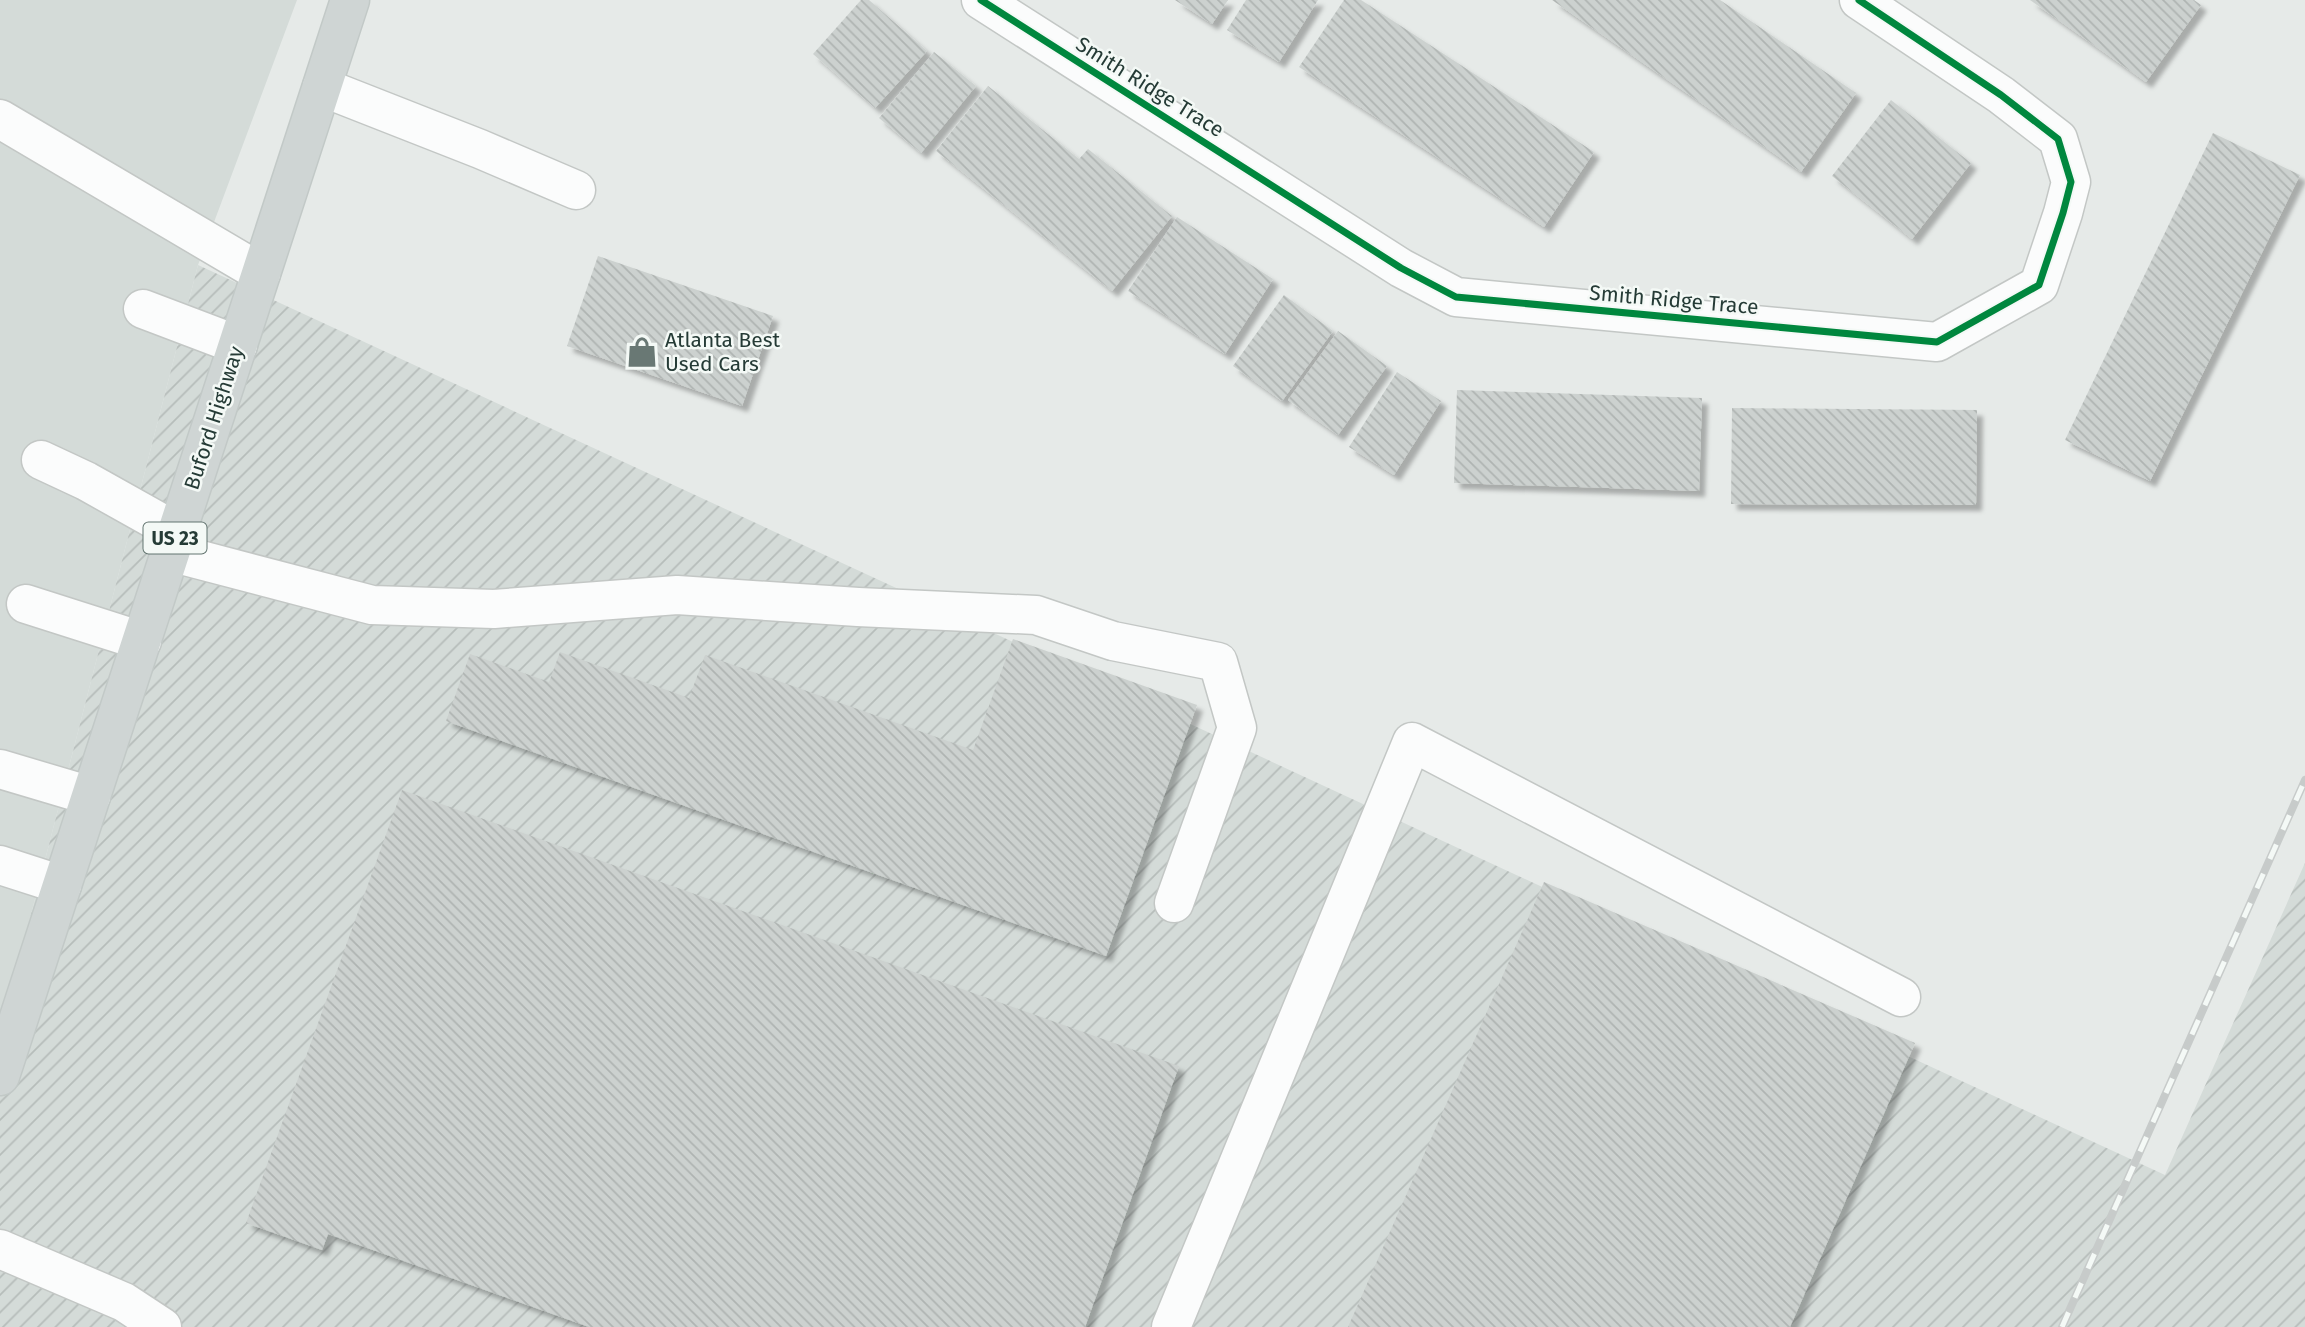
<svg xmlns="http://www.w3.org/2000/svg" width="2305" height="1327" font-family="'Fira Sans',sans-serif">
	<defs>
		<pattern id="industrial-furrows" width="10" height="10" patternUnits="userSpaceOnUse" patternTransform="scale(1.75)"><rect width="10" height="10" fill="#d4dbd8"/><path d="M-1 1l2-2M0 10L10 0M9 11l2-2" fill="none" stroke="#b6bdba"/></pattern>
		<pattern id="building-back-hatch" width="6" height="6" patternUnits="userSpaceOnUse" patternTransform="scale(1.75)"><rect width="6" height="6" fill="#ccd1cf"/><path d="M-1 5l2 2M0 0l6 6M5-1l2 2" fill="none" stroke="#afb4b2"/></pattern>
		<filter id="shadow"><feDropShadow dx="6" dy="6" stdDeviation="2" flood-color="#0004"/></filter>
	</defs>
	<rect width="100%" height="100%" fill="#e6eae8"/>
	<polygon fill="#d4dbd8" points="0,0 297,0 198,265 0,1035"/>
	<polygon fill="url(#industrial-furrows)" points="198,265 2165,1175 2305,863 2305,1327 0,1327 0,1035"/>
	<g fill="url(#building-back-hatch)" filter="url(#shadow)">
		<polygon points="861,0 869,0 927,51 875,108 813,54"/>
		<polygon points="1175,0 1228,0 1212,24"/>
		<polygon points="1246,0 1318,0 1279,62 1227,30"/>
		<polygon points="1344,0 1361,0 1594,152 1544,227 1299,67"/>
		<polygon points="1552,0 1720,0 1856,93 1801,172"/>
		<polygon points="2030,0 2194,0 2201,5 2146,82"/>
		<polygon points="934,52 976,86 921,153 879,118"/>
		<polygon points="988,86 1079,159 1088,149 1172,216 1112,291 936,151"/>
		<polygon points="1891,100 1971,163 1912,239 1832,176"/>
		<polygon points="2213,133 2300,175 2150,481 2065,440"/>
		<polygon points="1177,217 1273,279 1225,354 1128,291"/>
		<polygon points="598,256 773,316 742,406 567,346"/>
		<polygon points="1284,295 1333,331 1282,401 1233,366"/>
		<polygon points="1338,331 1387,366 1338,435 1288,400"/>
		<polygon points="1397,372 1441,401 1394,475 1349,447"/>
		<polygon points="1457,390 1702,398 1699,491 1454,483"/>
		<polygon points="1732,408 1977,410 1976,505 1731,504"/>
		<polygon points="1013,639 1197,705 1106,956 446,721 470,654 549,682 560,652 689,698 705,655 973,750"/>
		<polygon points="402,790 1179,1066 1085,1327 589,1327 328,1234 322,1250 246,1223"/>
		<polygon points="1544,882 1915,1043 1790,1327 1348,1327"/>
	</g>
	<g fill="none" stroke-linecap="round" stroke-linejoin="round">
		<defs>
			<g id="minor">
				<polyline points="981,0 1401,268 1456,297 1937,342 2039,285 2063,213 2071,182 2058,139 2001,95 1859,0"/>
				<polyline points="322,87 480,149 576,190"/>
				<polyline points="0,119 261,273"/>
				<polyline points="143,309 238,345"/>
				<polyline points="41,460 86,481 177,532"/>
				<polyline points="170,552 372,605 494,609 677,595 858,607 1036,615 1113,641 1218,662 1237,728 1174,903"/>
				<polyline points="26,604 142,641"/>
				<polyline points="0,769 91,796"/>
				<polyline points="0,865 62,885"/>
				<polyline points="0,1249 124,1302 162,1327"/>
				<polyline points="1171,1327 1412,742 1901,997"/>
			</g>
			<polyline id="major" points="0,1076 350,0"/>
		</defs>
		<use href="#minor" stroke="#c3c7c5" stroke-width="41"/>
		<use href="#major" stroke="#c2c9c7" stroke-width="41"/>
		<use href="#minor" stroke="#fbfcfc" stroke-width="38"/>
		<use href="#major" stroke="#cfd5d4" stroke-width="38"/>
		<defs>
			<polyline id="rail" points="2062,1327 2305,780"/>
		</defs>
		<use href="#rail" stroke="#c7cbca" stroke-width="8"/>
		<use href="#rail" stroke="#f4f9f6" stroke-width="5" stroke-dasharray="16" stroke-linecap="butt"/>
		<defs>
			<polyline id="cycleway" points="981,0 1401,268 1456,297 1937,342 2039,285 2063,213 2071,182 2058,139 2001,95 1859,0"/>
		</defs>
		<use href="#cycleway" stroke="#f4f9f6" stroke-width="11"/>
		<use href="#cycleway" stroke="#00873e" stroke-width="7"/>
	</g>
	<defs>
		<symbol id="shop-bare" viewBox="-9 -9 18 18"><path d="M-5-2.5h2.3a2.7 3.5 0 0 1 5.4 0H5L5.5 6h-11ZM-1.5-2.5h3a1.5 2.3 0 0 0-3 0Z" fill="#697874" stroke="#f4f9f6" stroke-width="2.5" paint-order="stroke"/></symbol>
	</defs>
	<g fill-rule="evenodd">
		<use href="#shop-bare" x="620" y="330" width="44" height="44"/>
	</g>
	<g text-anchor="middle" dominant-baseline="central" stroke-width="5" stroke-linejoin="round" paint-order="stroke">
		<rect fill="#f4f9f6" stroke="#637470" stroke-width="2" x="143.5" y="522.5" width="63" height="31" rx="5"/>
		<g font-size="19" font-weight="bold" fill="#253b36">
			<text x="175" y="538">US 23</text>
		</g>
		<g font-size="21" fill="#253b36" stroke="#f4f9f6">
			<text transform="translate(1150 87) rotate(32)">Smith Ridge Trace</text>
			<text transform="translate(1674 300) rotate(5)">Smith Ridge Trace</text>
			<text transform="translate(214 418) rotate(-72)">Buford Highway</text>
		</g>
		<g font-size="21" fill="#253b36" stroke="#f4f9f6" text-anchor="start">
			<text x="665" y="340">Atlanta Best<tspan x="665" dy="24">Used Cars</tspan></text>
		</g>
	</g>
</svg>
